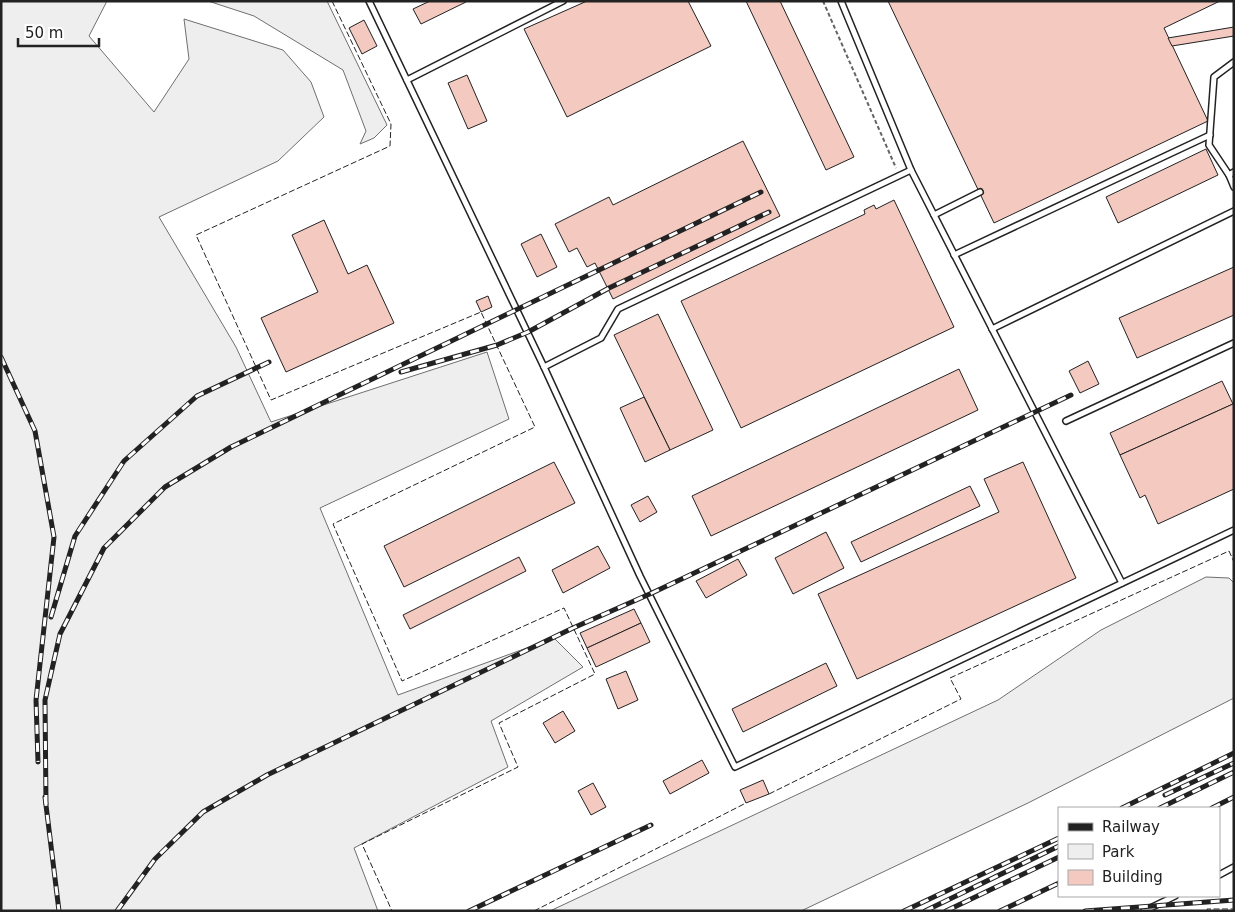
<svg xmlns="http://www.w3.org/2000/svg" width="1235" height="912" font-family="'DejaVu Sans',sans-serif">
	<rect width="100%" height="100%" fill="#fff"/>
	<g fill="#eee" stroke="#6f6f6f">
		<polygon points="1,1 107,1 89,36 154,112 189,59 184,19 283,50 311,82 324,117 278,161 159,217 236,347 271,422 487,352 509,419 320,508 398,695 554,638 583,667 491,721 508,767 354,848 378,911 1,911"/>
		<polygon points="208,1 327,1 387,125 374,138 360,144 366,131 343,70 254,16"/>
		<polygon points="1206,577 1229,578 1234,583 1234,698 1028,803 801,911 550,911 998,700 1101,630"/>
	</g>
	<g fill="#f3c9c0" stroke="#222">
		<polygon points="430,1 466,1 466,2 421,24 413,9"/>
		<polygon points="587,1 688,1 711,46 567,117 524,29"/>
		<polygon points="746,1 780,1 854,157 826,170"/>
		<polygon points="888,1 1220,1 1164,28 1208,121 994,223"/>
		<polygon points="364,20 377,46 362,54 349,28"/>
		<polygon points="1234,27 1234,36 1172,46 1168,38"/>
		<polygon points="467,75 487,121 468,129 448,83"/>
		<polygon points="743,141 780,216 613,299 595,263 587,267 577,248 569,252 555,224 609,197 613,205"/>
		<polygon points="1206,149 1218,175 1118,223 1106,197"/>
		<polygon points="894,200 954,327 741,428 681,301 865,214 864,210 874,205 876,209"/>
		<polygon points="324,220 348,274 367,265 394,323 286,372 261,318 318,292 292,235"/>
		<polygon points="541,234 557,267 537,277 521,244"/>
		<polygon points="1234,267 1234,315 1137,358 1119,318"/>
		<polygon points="488,296 492,307 481,312 476,301"/>
		<polygon points="658,314 713,430 670,450 614,335"/>
		<polygon points="1088,361 1099,384 1080,393 1069,371"/>
		<polygon points="959,369 978,410 711,536 692,496"/>
		<polygon points="1222,381 1233,404 1120,455 1110,433"/>
		<polygon points="644,397 670,450 645,462 620,408"/>
		<polygon points="1233,404 1234,406 1234,489 1158,524 1145,495 1140,498 1120,455"/>
		<polygon points="554,462 575,503 404,587 384,546"/>
		<polygon points="1023,462 1076,578 857,679 818,594 999,512 984,479"/>
		<polygon points="970,486 980,506 861,562 851,542"/>
		<polygon points="648,496 657,512 640,522 631,505"/>
		<polygon points="826,532 844,568 793,594 775,558"/>
		<polygon points="598,546 610,568 563,593 552,570"/>
		<polygon points="519,557 526,571 410,629 403,615"/>
		<polygon points="738,559 747,575 706,598 696,581"/>
		<polygon points="634,609 641,623 587,648 580,633"/>
		<polygon points="641,623 650,642 596,667 587,648"/>
		<polygon points="826,663 837,686 743,732 732,709"/>
		<polygon points="626,671 638,700 618,709 606,679"/>
		<polygon points="563,711 575,731 555,743 543,723"/>
		<polygon points="702,760 709,773 670,794 663,781"/>
		<polygon points="763,780 769,794 746,803 740,790"/>
		<polygon points="593,783 606,807 591,815 578,791"/>
	</g>
	<g fill="none" stroke-linecap="round" stroke-linejoin="round">
		<defs>
			<g id="lane">
				<polyline points="369,1 544,367 640,576 735,767 1234,530"/>
				<polyline points="841,1 911,170 1122,583"/>
				<polyline points="1234,62 1214,77 1209,145 1229,175 1234,172"/>
				<polyline points="407,80 563,1"/>
				<polyline points="1229,175 1234,187"/>
				<polyline points="934,215 980,192"/>
				<polyline points="954,255 1210,135"/>
				<polyline points="992,329 1234,211"/>
				<polyline points="544,367 601,338 618,309 911,170"/>
				<polyline points="1066,421 1234,343"/>
				<polyline points="1219,875 1234,867"/>
				<polyline points="1144,911 1175,896"/>
			</g>
		</defs>
		<use href="#lane" stroke="#222" stroke-width="8"/>
		<polyline stroke="#646464" stroke-width="2" stroke-dasharray="4 2.5" stroke-linecap="butt" points="823,1 896,168"/>
		<use href="#lane" stroke="#fff" stroke-width="5"/>
		<defs>
			<g id="rail">
				<polyline points="1,357 35,431 54,537 36,700 38,762"/>
				<polyline points="401,372 497,345 528,332 609,288 769,212"/>
				<polyline points="51,617 75,536 124,461 197,396 269,362"/>
				<polyline points="1165,795 1234,763"/>
				<polyline points="45,797 59,911"/>
				<polyline points="46,804 45,700 60,634 104,548 165,487 231,447 761,192"/>
				<polyline points="1122,808 1234,753"/>
				<polyline points="1160,808 1234,772"/>
				<polyline points="1212,808 1234,797"/>
				<polyline points="117,911 155,859 203,812 267,775 573,628 652,593 1071,395"/>
				<polyline points="469,911 651,825"/>
				<polyline points="904,911 1059,838"/>
				<polyline points="925,911 1059,846"/>
				<polyline points="946,911 1059,857"/>
				<polyline points="1000,911 1059,883"/>
				<polyline points="1085,911 1234,900"/>
			</g>
		</defs>
		<use href="#rail" stroke="#222" stroke-width="5"/>
		<use href="#rail" stroke="#fff" stroke-width="3" stroke-dasharray="9" stroke-linecap="butt"/>
		<g stroke="#222" stroke-width="1" stroke-dasharray="6 2.5" stroke-linecap="butt">
			<polyline points="332,1 391,124 390,146 196,235 271,400 481,312 535,427 333,524 402,681 564,608 595,674 499,723 518,767 362,844 392,911"/>
			<polyline points="769,794 961,699 950,678 1229,551 1234,562"/>
			<polyline points="534,911 746,803"/>
			<polyline points="1207,911 1207,909 1234,909"/>
		</g>
	</g>
	<rect width="1235" height="912" fill="none" stroke="#222222" stroke-width="5"/>
	<rect x="1058" y="807" width="162" height="90" fill="#ffffff" stroke="#a7a7a7"/>
	<rect x="1068" y="823" width="25" height="8" fill="#222222" stroke="#a7a7a7"/>
	<text x="1102" y="832" font-size="15" fill="#222222">Railway</text>
	<rect x="1068" y="844" width="25" height="15" fill="#eeeeee" stroke="#a7a7a7"/>
	<text x="1102" y="857" font-size="15" fill="#222222">Park</text>
	<rect x="1068" y="870" width="25" height="15" fill="#f3c9c0" stroke="#a7a7a7"/>
	<text x="1102" y="882" font-size="15" fill="#222222">Building</text>
	<path d="M18 38v8h81v-8" fill="none" stroke="#222222" stroke-width="2.5"/>
	<text x="25" y="38" font-size="15" fill="#222222" stroke="#ffffff" stroke-width="4" paint-order="stroke">50 m</text>
</svg>
